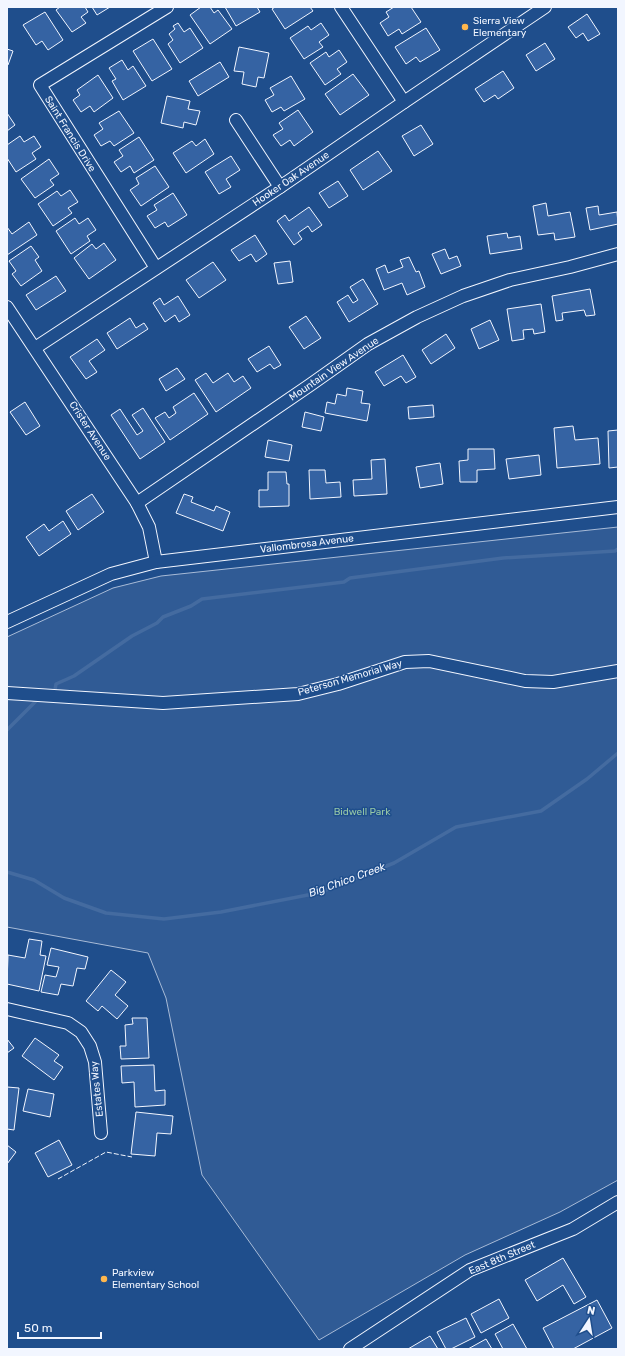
<svg xmlns="http://www.w3.org/2000/svg" width="625" height="1356" font-family="Rubik,sans-serif">
	<rect width="100%" height="100%" fill="#1f4e8c"/>
	<polygon fill="#305b95" stroke="#a8bbd7" points="618,527 618,1180 560,1212 465,1255 319,1340 202,1175 166,998 148,953 7,927 7,637 113,588 161,576"/>
	<g fill="none" stroke-linecap="round" stroke-linejoin="round">
		<g stroke="#446ba0" stroke-width="3.5">
			<polyline points="51,692 55,690 56,684 74,676 132,636 157,623 163,617 191,606 202,599 344,582 350,578 503,558 615,551 618,549"/>
			<polyline points="7,730 38,699"/>
			<polyline points="7,872 34,880 64,898 106,913 164,919 221,912 318,893 394,863 456,827 541,811 587,779 618,753"/>
		</g>
	</g>
	<g fill="#3563a3" stroke="#f2f6ff">
		<polygon points="60,7 85,7 88,12 81,17 86,23 72,32 56,10"/>
		<polygon points="92,7 110,7 97,15"/>
		<polygon points="201,7 210,7 214,13 218,10 232,29 210,44 190,15"/>
		<polygon points="225,7 257,7 260,12 236,26"/>
		<polygon points="275,7 310,7 313,11 285,29 272,9"/>
		<polygon points="394,7 411,7 421,22 402,34 399,29 388,36 380,23 389,17 386,12"/>
		<polygon points="45,12 63,40 48,50 42,41 36,45 23,25"/>
		<polygon points="587,14 600,34 588,41 583,33 576,38 568,27"/>
		<polygon points="178,23 184,32 190,28 203,48 180,63 168,44 173,40 169,34 175,29 173,26"/>
		<polygon points="321,23 329,35 319,42 323,47 304,59 290,38 308,26 311,30"/>
		<polygon points="426,28 440,50 420,62 416,57 406,64 395,47"/>
		<polygon points="153,39 172,69 152,81 133,51"/>
		<polygon points="545,43 555,59 536,71 526,55"/>
		<polygon points="239,47 269,53 264,78 258,77 256,87 242,84 244,72 234,71"/>
		<polygon points="7,49 13,51 8,65 7,64"/>
		<polygon points="339,50 347,62 337,69 341,74 325,85 310,63 326,52 329,57"/>
		<polygon points="122,60 128,70 133,66 146,86 123,100 112,81 116,79 109,68"/>
		<polygon points="220,62 229,77 198,96 189,81"/>
		<polygon points="503,71 514,88 498,99 495,95 484,102 475,89"/>
		<polygon points="353,74 369,95 340,115 325,94"/>
		<polygon points="98,75 113,98 94,112 90,106 81,112 73,100 80,95 77,90"/>
		<polygon points="291,76 305,99 284,111 281,107 272,112 265,100 274,95 270,88"/>
		<polygon points="167,96 190,101 188,109 200,111 196,125 184,122 183,128 161,123"/>
		<polygon points="298,110 313,132 294,146 290,140 281,146 273,135 283,129 279,123"/>
		<polygon points="119,111 134,133 114,146 110,141 101,146 94,135 103,129 99,123"/>
		<polygon points="7,113 15,125 7,131"/>
		<polygon points="421,125 433,144 414,156 402,136"/>
		<polygon points="20,136 24,142 34,136 41,147 32,153 36,159 16,172 7,158 7,145"/>
		<polygon points="139,137 154,160 134,173 130,166 121,172 114,162 123,156 119,150"/>
		<polygon points="205,139 214,154 186,173 173,153 192,141 196,146"/>
		<polygon points="378,151 392,171 363,190 350,170"/>
		<polygon points="231,156 240,170 226,179 231,187 219,194 205,172"/>
		<polygon points="49,159 59,174 50,180 54,185 35,198 21,179"/>
		<polygon points="155,166 169,187 141,206 130,190 139,184 136,178"/>
		<polygon points="338,181 348,196 329,208 319,193"/>
		<polygon points="70,190 78,202 68,208 72,213 53,226 38,204 57,191 61,196"/>
		<polygon points="173,193 187,215 168,227 165,222 155,228 147,216 157,210 154,205"/>
		<polygon points="546,203 548,216 570,212 575,237 555,240 554,233 538,235 533,206"/>
		<polygon points="598,206 599,215 617,212 618,224 590,230 586,208"/>
		<polygon points="309,207 322,225 312,232 308,226 298,233 302,239 294,245 277,221 285,215 289,221"/>
		<polygon points="75,218 79,224 88,218 96,230 87,236 90,241 71,254 56,231"/>
		<polygon points="29,222 37,235 7,255 7,227 12,234"/>
		<polygon points="507,233 508,238 520,236 522,249 490,254 487,236"/>
		<polygon points="255,235 267,254 256,262 251,254 239,261 231,250"/>
		<polygon points="104,243 116,260 89,279 74,258 92,244 96,249"/>
		<polygon points="31,246 39,257 35,260 42,271 21,286 12,274 16,271 9,261"/>
		<polygon points="445,249 449,259 457,256 461,266 441,274 432,254"/>
		<polygon points="409,257 416,272 419,271 425,287 407,295 402,283 384,290 376,269 385,265 388,273 403,267 400,260"/>
		<polygon points="290,261 293,282 278,284 274,263"/>
		<polygon points="213,262 226,280 199,298 186,280"/>
		<polygon points="56,276 66,291 36,310 26,295"/>
		<polygon points="363,279 378,304 349,322 337,302 348,295 353,303 358,300 350,287"/>
		<polygon points="590,289 595,315 586,316 584,310 562,313 563,320 556,321 552,296"/>
		<polygon points="178,296 190,315 179,322 175,315 165,322 153,303 160,298 164,305"/>
		<polygon points="541,304 545,332 534,334 533,329 523,330 524,339 512,341 507,309"/>
		<polygon points="306,316 321,338 304,349 289,327"/>
		<polygon points="130,318 136,328 144,323 148,329 117,349 107,333"/>
		<polygon points="490,320 499,340 479,349 471,329"/>
		<polygon points="446,334 455,348 431,364 422,350"/>
		<polygon points="97,339 105,350 89,361 97,372 86,379 70,357"/>
		<polygon points="269,346 281,365 274,369 270,364 257,372 248,359"/>
		<polygon points="403,355 416,377 406,383 401,376 384,386 375,372"/>
		<polygon points="177,368 185,379 166,391 159,379"/>
		<polygon points="206,373 213,383 228,373 234,382 243,376 251,388 216,412 195,380"/>
		<polygon points="347,388 363,391 361,403 370,404 367,421 325,413 327,402 335,404 337,394 346,396"/>
		<polygon points="194,393 208,414 170,440 155,418 165,412 169,418 176,413 173,407"/>
		<polygon points="25,402 40,426 26,435 10,412"/>
		<polygon points="433,405 434,417 409,419 408,407"/>
		<polygon points="143,408 165,442 140,459 111,415 120,409 137,435 143,431 132,415"/>
		<polygon points="305,412 324,417 321,431 302,427"/>
		<polygon points="573,426 575,440 598,438 600,464 557,468 554,428"/>
		<polygon points="618,430 618,467 609,468 608,431"/>
		<polygon points="268,440 292,445 289,461 265,457"/>
		<polygon points="468,449 494,449 495,469 477,470 477,482 460,482 459,461 468,460"/>
		<polygon points="539,455 541,475 509,479 506,459"/>
		<polygon points="385,459 387,494 354,496 353,480 372,479 371,460"/>
		<polygon points="440,463 443,484 420,488 416,467"/>
		<polygon points="309,470 325,470 326,483 340,482 341,497 310,499"/>
		<polygon points="268,472 286,472 287,484 289,484 289,506 259,507 259,490 268,490"/>
		<polygon points="92,494 104,512 78,530 66,511"/>
		<polygon points="184,494 193,497 191,502 214,511 216,506 230,512 223,531 176,513"/>
		<polygon points="63,521 71,534 39,556 26,537 44,524 49,531"/>
		<polygon points="29,939 42,941 40,955 46,956 39,991 7,984 8,955 25,958"/>
		<polygon points="51,948 88,957 85,969 77,968 73,986 61,984 58,995 41,992 45,975 56,977 59,967 47,965"/>
		<polygon points="111,970 126,982 115,995 128,1006 117,1019 102,1006 98,1011 86,1001"/>
		<polygon points="132,1018 147,1018 149,1058 121,1059 120,1046 126,1046 125,1025 133,1024"/>
		<polygon points="35,1038 59,1055 54,1061 63,1067 54,1080 22,1056"/>
		<polygon points="7,1039 14,1048 7,1053"/>
		<polygon points="154,1065 155,1091 165,1090 165,1105 135,1107 134,1082 122,1083 121,1066"/>
		<polygon points="7,1087 19,1088 14,1130 7,1129"/>
		<polygon points="28,1089 54,1094 50,1117 23,1111"/>
		<polygon points="136,1112 173,1116 171,1134 157,1133 155,1156 131,1154"/>
		<polygon points="59,1140 72,1165 48,1177 35,1153"/>
		<polygon points="7,1145 16,1152 7,1164"/>
		<polygon points="563,1258 586,1297 574,1304 563,1285 537,1301 525,1280"/>
		<polygon points="499,1299 509,1318 481,1333 471,1314"/>
		<polygon points="597,1300 612,1328 573,1349 554,1349 543,1328"/>
		<polygon points="466,1318 475,1337 451,1349 446,1349 437,1332"/>
		<polygon points="513,1324 527,1349 503,1349 495,1334"/>
		<polygon points="430,1336 438,1349 408,1349"/>
		<polygon points="486,1339 492,1349 468,1349"/>
	</g>
	<g fill="none" stroke-linecap="round" stroke-linejoin="round">
		<defs>
			<g id="minor">
				<polyline points="341,7 404,102"/>
				<polyline points="236,120 280,187"/>
				<polyline points="156,268 40,85 167,7"/>
				<polyline points="7,307 137,503 149,527 156,562"/>
				<polyline points="35,348 280,187 404,102 545,7"/>
				<polyline points="137,503 310,385 368,344 417,317 463,296 510,280 570,267 618,254"/>
				<polyline points="7,622 111,574 156,562 618,507"/>
				<polyline points="7,693 163,703 298,694 338,684 405,662 429,661 525,681 553,682 618,671"/>
				<polyline points="7,1009 68,1023 81,1032 90,1046 95,1062 101,1133"/>
				<polyline points="350,1349 470,1270 573,1229 618,1202"/>
			</g>
		</defs>
		<use href="#minor" stroke="#f2f6ff" stroke-width="14"/>
		<use href="#minor" stroke="#1f4e8c" stroke-width="12"/>
		<polyline stroke="#f2f6ff" stroke-width="1" stroke-dasharray="5 2" stroke-linecap="butt" points="58,1179 106,1152 132,1157"/>
	</g>
	<g fill="#ffb74d" stroke="#1f4e8c" stroke-width="1.5">
		<circle cx="465" cy="27" r="4"/>
		<circle cx="104" cy="1279" r="4"/>
	</g>
	<g text-anchor="middle" dominant-baseline="central" stroke-width="3" stroke-linejoin="round" paint-order="stroke">
		<g font-size="10" fill="#f2f6ff" stroke="#1f4e8c" text-anchor="start">
			<text x="473" y="21">Sierra View<tspan x="473" dy="12">Elementary</tspan></text>
			<text x="112" y="1273">Parkview<tspan x="112" dy="12">Elementary School</tspan></text>
		</g>
		<g font-size="10" fill="#f2f6ff" stroke="#1f4e8c">
			<text transform="translate(70 134) rotate(58)">Saint Francis Drive</text>
			<text transform="translate(291 179) rotate(-34)">Hooker Oak Avenue</text>
			<text transform="translate(334 369) rotate(-34)">Mountain View Avenue</text>
			<text transform="translate(90 431) rotate(57)">Crister Avenue</text>
			<text transform="translate(307 544) rotate(-7)">Vallombrosa Avenue</text>
			<text transform="translate(350 678) rotate(-16)">Peterson Memorial Way</text>
			<text transform="translate(97 1089) rotate(-96)">Estates Way</text>
			<text transform="translate(502 1258) rotate(-23)">East 8th Street</text>
		</g>
		<g font-size="10" fill="#97c8a6" stroke="#1f4e8c">
			<text x="362" y="812">Bidwell Park</text>
		</g>
		<g font-size="11" font-style="italic" fill="#f2f6ff" stroke="#1f4e8c">
			<text transform="translate(347 880) rotate(-20)">Big Chico Creek</text>
		</g>
	</g>
	<rect width="625" height="1356" fill="none" stroke="#f2f6ff" stroke-width="16"/>
	<g transform="translate(589 1320) rotate(12)" stroke="#1f4e8c" stroke-width="3" paint-order="stroke">
	<path d="M0-3L7 15L0 10L-7 15Z" fill="#f2f6ff"/>
	<text y="-6" font-size="11" font-weight="bold" text-anchor="middle" fill="#f2f6ff">N</text>
	</g>
	<path d="M18 1332v6h83v-6" fill="none" stroke="#f2f6ff" stroke-width="2"/>
	<text x="24" y="1332" font-size="12" fill="#f2f6ff" stroke="#1f4e8c" stroke-width="3" paint-order="stroke">50 m</text>
</svg>
